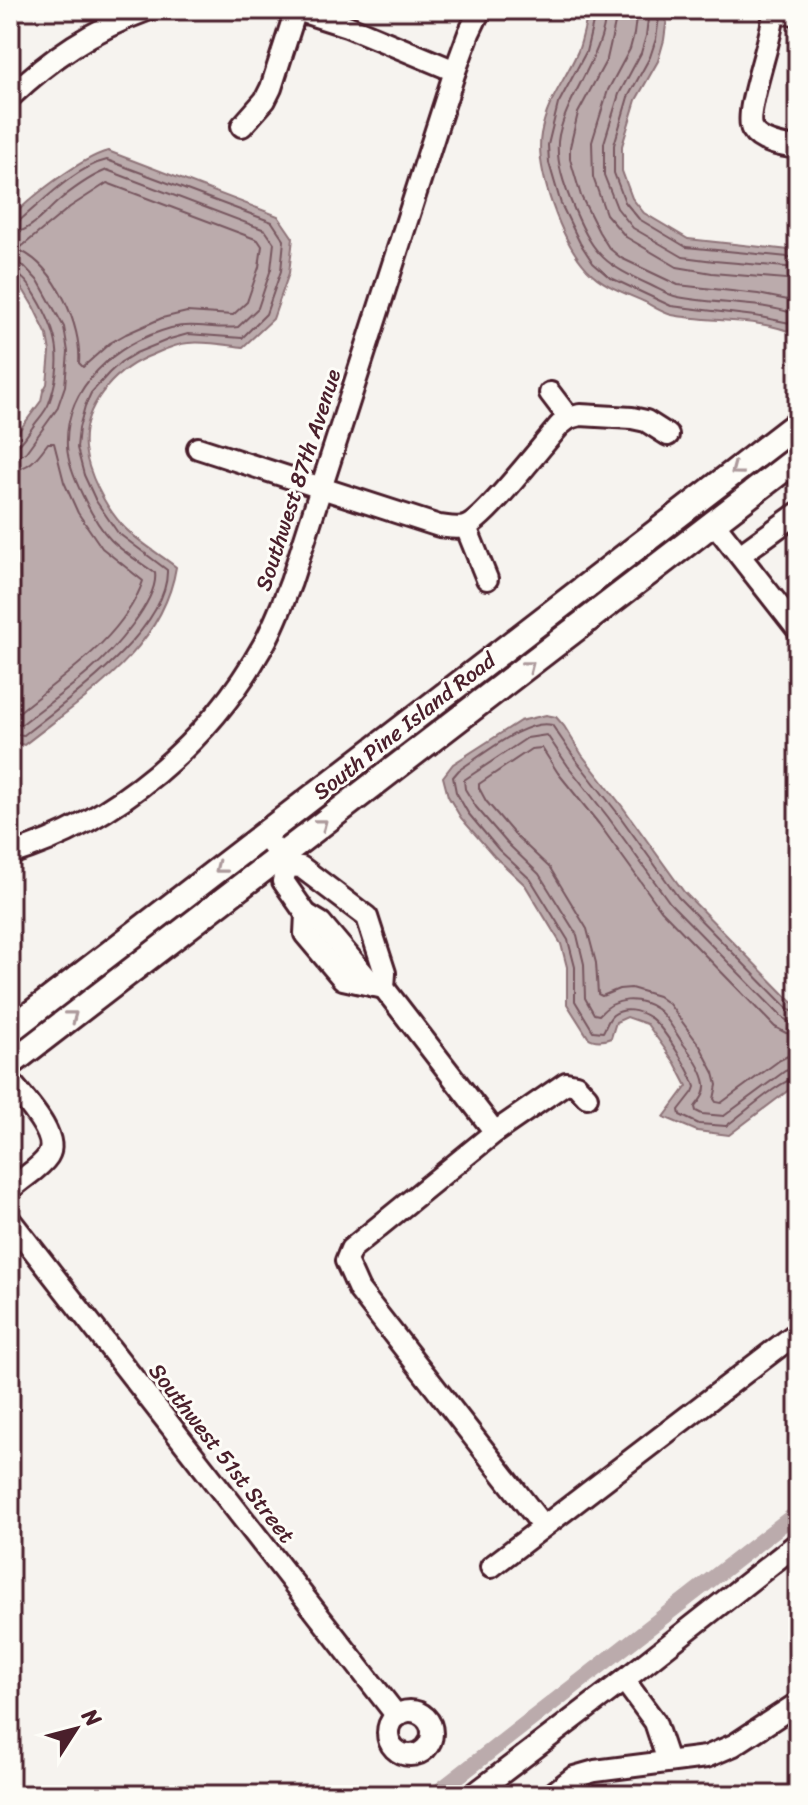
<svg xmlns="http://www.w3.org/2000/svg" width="808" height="1805" font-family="Sriracha,sans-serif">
	<rect width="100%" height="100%" fill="#f6f3ef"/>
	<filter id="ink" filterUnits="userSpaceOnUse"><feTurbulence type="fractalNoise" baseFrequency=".0125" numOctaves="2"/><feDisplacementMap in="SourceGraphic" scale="16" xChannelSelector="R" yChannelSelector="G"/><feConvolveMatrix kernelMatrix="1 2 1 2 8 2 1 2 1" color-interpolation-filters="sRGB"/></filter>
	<g filter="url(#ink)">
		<g fill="#bbabac" stroke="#8e7378" stroke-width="2">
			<path d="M589,10H668L664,40L658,61L636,100L622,146V171L632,198L644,213L688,239L798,251V335C760,317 713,323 672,315C663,313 654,307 645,302C625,293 603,286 587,269C562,242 535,170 541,134C547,100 565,81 578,51C583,38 585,23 589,10Z"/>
			<path d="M108,151L278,216L293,238L289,273L273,319L243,347C226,345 205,341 188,343C174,344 160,352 147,357C113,372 81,408 85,448C88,474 105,506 122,525C134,539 161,555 176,567C163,649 85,697 24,745L10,741V443L41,401L43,391L47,384L50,352L47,335L33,306L24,291L10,278V220C27,199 81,158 108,151Z"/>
			<path d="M546,715L556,717L564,726L582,755L622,806L684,892L798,1008V1083L729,1135L697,1131L664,1117L687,1086L675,1063L647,1024L627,1017L616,1022L611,1038C604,1041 594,1042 588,1037L567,1004V967L561,944L525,885L494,856L461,818L448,796L443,777L453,764L520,721Z"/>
		</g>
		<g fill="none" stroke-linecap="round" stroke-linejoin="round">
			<g stroke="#77575f" stroke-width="2">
				<polyline points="596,10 586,52 558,104 548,145 549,163 561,204 580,243 593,263 609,277 671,306 755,316 790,323 798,326"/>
				<path d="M606,10C604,56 569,91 559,135C554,160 565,188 575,211C595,257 605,264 650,285C659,289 668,295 678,297C717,305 760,301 798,315"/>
				<polyline points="618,10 607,59 578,113 570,147 570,159 581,196 599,232 609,248 621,258 678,285 758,294 798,302"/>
				<polyline points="637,10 634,34 630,49 608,90 592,142 593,177 606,214 626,237 677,267 712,273 798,280"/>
				<polyline points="649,10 646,36 641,53 619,94 604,143 604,175 617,208 633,228 683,257 714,261 798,268"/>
				<polyline points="660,10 656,39 650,57 628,97 614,145 614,173 625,202 639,219 686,247 798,258"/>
				<path d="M107,183L258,240L262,246L259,267L247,302L233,315L187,312L162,318L126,334L110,343L83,367L79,363C82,326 56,268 21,251L20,248L70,207Z"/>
				<path d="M10,224L18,222C42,202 76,167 107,160L272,222L284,240L281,271L266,314L242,338L188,334L170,339L136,353L121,362L109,373L91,393L85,406L79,428L77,448L84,475L96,501L118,533L167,570C169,629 67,701 24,735L10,734"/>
				<path d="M10,234C30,233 47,210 62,198C76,187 91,176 107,170L265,230L274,243L271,269L258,308L238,327C215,330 195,322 171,328C117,343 64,386 67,447C68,463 75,480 82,494C89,509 99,528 111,540C124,553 141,563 155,573C159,600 111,653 91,670C69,689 45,706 22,724H10"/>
				<polyline points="10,263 24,266 39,282 64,327 68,352 65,386 57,409 26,452 18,457 10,458"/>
				<path d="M10,273C23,274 30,286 36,296C59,334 64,361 49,403C46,412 37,420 32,428C25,437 21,447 10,448"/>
				<path d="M10,470C30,469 37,458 48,443H54L64,482L78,513L102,548L143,581C124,637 63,676 19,712H10"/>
				<path d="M798,1013L789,1010L678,897L616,811L576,760L552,725C526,718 482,756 459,770L453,777L456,792L468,813L499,850L531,880L568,940L575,967V1001L593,1031L603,1032C606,1027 608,1019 613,1015C624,1007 638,1010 649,1017C662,1024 691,1072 695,1087L693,1092L679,1110L680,1115L699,1124L726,1126C743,1114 780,1080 798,1077"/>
				<path d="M798,1023L789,1022L782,1017L670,903L608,817L568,766L547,735L527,738L464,780L465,789L476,807L507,843L539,874L577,935L584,964L585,998L594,1014L599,1015C615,997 638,996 657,1009C668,1017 676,1034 684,1045C692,1055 703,1071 705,1084C706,1094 700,1100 695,1107L696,1111L702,1114L724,1116L785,1071L798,1067"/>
				<polyline points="798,1035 786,1033 775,1027 661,910 599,824 558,773 542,748 531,749 479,784 479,788 486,801 515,835 550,868 587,929 596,963 598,994 602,996 619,989 631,988 658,996 669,1004 700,1046 714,1073 717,1085 714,1099 716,1102 721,1103 780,1060 788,1056 798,1055"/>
			</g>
			<polyline stroke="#bbabac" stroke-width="16" points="434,1795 798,1512"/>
			<defs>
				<g id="minor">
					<polyline points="297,10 347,26 455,71"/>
					<path d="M774,10C774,36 743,112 752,129C760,143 783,146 798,148"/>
					<polyline points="775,13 798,14"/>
					<path d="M10,97C52,57 92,30 147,10"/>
					<polyline points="242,126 265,100 271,88 296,10"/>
					<polyline points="550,393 569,418"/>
					<path d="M198,448L439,526C448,527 456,529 465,527C484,521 543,444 560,425L569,418L580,415L632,418L646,421L668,435"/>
					<polyline points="714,523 798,630"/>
					<polyline points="466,527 487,579"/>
					<polyline points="740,555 798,513"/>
					<polyline points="271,844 287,866 301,867 367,917 385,973 384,988 495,1132"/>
					<path d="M10,854C117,822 210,741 264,644C275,624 283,603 291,582L455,71L469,33L480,10"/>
					<polyline points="287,866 283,881 306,914 305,934 343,979 384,988"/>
					<polyline points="306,914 321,923 374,986"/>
					<path d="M10,1081C22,1097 61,1136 48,1156C39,1170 21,1178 10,1190"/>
					<polyline points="10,1220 397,1716"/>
					<polyline points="543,1526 359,1290 346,1261 351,1249 495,1132 566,1083 576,1085 587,1097"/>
					<polyline points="491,1567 798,1332"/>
					<polyline points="624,1680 655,1722 668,1761"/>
					<circle cx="410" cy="1733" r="22"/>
					<polyline points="473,1795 624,1680 798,1543"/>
					<polyline points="551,1795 574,1777 595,1771 706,1757 734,1745 798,1703"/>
				</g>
				<g id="major">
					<polyline points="10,1030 798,423"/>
					<polyline points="10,1064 798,458"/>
				</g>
			</defs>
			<use href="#minor" stroke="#4a1f2b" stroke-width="26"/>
			<use href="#major" stroke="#4a1f2b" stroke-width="30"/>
			<use href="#minor" stroke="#fdfcf7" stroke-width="20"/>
			<use href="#major" stroke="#fdfcf7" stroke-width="24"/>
		</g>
		<defs><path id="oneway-chevron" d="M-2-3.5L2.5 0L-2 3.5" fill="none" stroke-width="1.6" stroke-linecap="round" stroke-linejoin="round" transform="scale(2)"/></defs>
		<g stroke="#ac999b">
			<use href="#oneway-chevron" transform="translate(736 470) rotate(143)"/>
			<use href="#oneway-chevron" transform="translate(529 666) rotate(-38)"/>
			<use href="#oneway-chevron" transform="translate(322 824) rotate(-38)"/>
			<use href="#oneway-chevron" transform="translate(220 868) rotate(142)"/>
			<use href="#oneway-chevron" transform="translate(72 1016) rotate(-38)"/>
		</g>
	</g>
	<g text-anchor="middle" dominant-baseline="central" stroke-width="6" stroke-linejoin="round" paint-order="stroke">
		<g font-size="22" fill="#4a1f2b" stroke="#fdfcf7">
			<text transform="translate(298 480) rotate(-72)">Southwest 87th Avenue</text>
			<text transform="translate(404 726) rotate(-38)">South Pine Island Road</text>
			<text transform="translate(222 1453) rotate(52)">Southwest 51st Street</text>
		</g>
	</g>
	<rect width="808" height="1805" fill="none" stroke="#fdfcf7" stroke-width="40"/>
	<rect x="20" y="20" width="768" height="1765" fill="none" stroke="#4a1f2b" stroke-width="3" filter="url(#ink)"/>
	<g transform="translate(76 1729) rotate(54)" stroke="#fdfcf7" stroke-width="6" paint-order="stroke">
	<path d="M0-6L14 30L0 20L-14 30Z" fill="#4a1f2b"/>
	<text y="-12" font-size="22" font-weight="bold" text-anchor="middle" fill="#4a1f2b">N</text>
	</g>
</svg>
